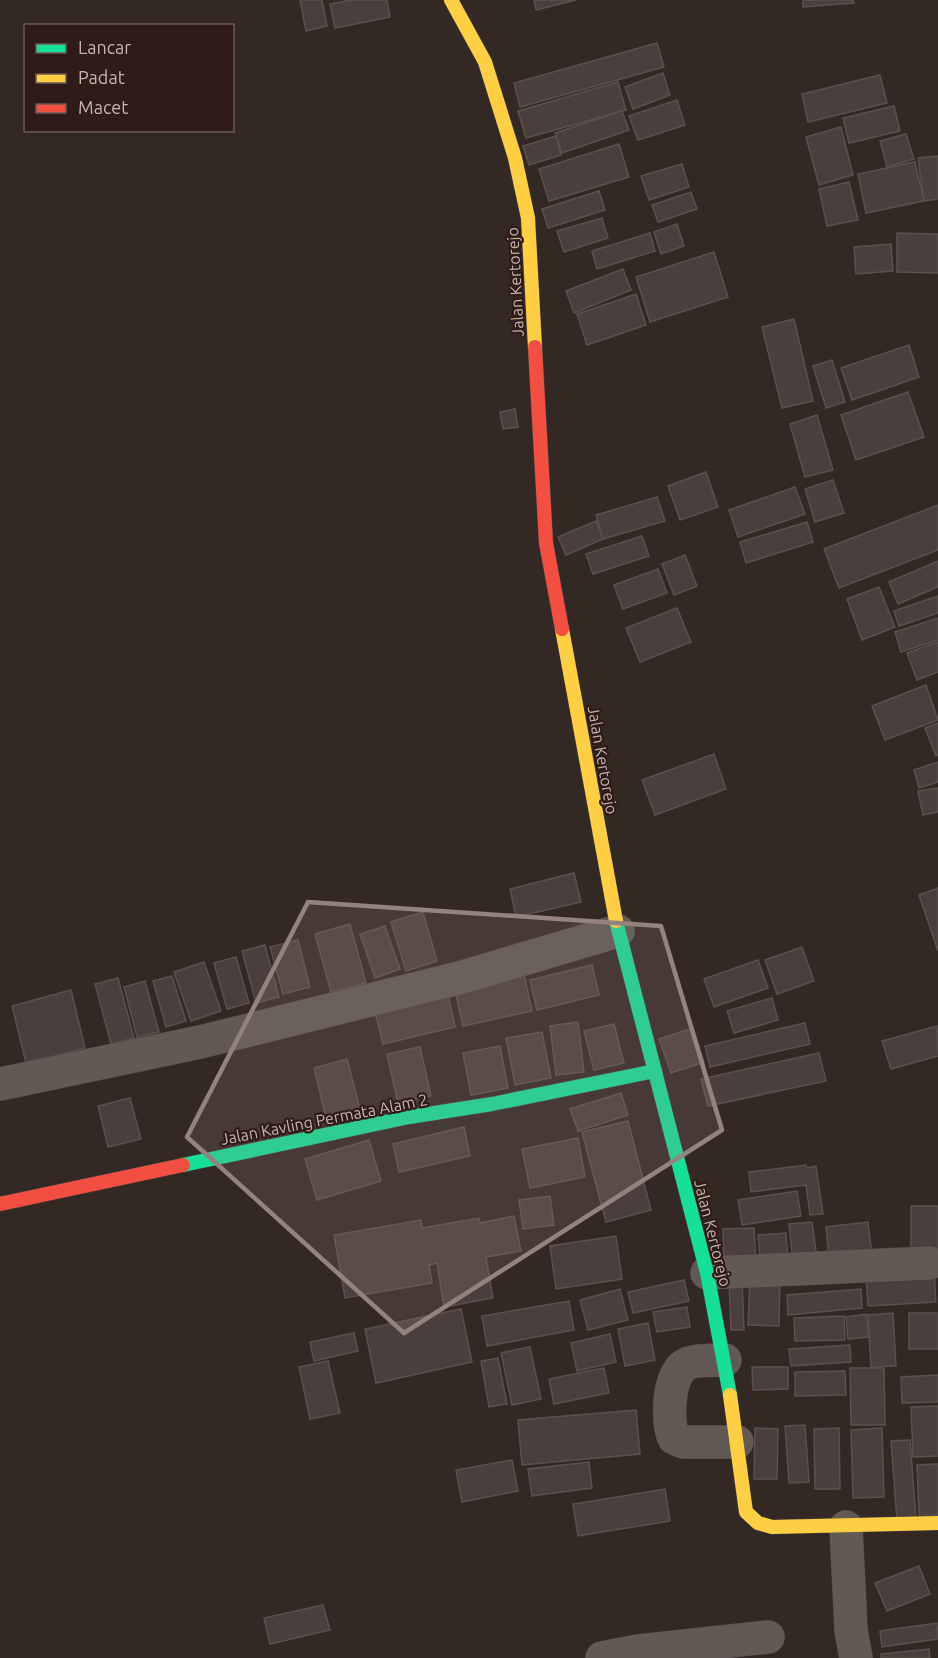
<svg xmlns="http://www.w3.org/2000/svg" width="938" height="1658" font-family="Ubuntu,sans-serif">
	<rect width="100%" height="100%" fill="#342825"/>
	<g fill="#4a3f3d" stroke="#5c504c" stroke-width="1.5">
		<polygon points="300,0 322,0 327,26 306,31"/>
		<polygon points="351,0 387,0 390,17 335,28 330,4"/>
		<polygon points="534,0 576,0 536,10"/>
		<polygon points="803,0 853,0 854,3 803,7"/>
		<polygon points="657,43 664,67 520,107 514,83"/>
		<polygon points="663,73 670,95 633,109 625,87"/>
		<polygon points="880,75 887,103 808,122 802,94"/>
		<polygon points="618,82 626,110 526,138 518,111"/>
		<polygon points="677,100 685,125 638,140 629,116"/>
		<polygon points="894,106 900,131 849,143 843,118"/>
		<polygon points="622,111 629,130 562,153 555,133"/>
		<polygon points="841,127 853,175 819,185 806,137"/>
		<polygon points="906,134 914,159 887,167 880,141"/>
		<polygon points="556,136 561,155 529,165 523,146"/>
		<polygon points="619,144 629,177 549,201 539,169"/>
		<polygon points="938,156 938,199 924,201 918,158"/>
		<polygon points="915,162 924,201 866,213 858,174"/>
		<polygon points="682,164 689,187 649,200 641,176"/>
		<polygon points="849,182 858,220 827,226 819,189"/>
		<polygon points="599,191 605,210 548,228 542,209"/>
		<polygon points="691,192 697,209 658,222 652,205"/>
		<polygon points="602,218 608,238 564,252 557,231"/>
		<polygon points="677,224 684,246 661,254 654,232"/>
		<polygon points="650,233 655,251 597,269 592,251"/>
		<polygon points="897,233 938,234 938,273 897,272"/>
		<polygon points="891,244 893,271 856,274 854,247"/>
		<polygon points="714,252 728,297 650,322 636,277"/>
		<polygon points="623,269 631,290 574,313 566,291"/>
		<polygon points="636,294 646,325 587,345 577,314"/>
		<polygon points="794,319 813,401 782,408 762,327"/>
		<polygon points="909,345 919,377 852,400 841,368"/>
		<polygon points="832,360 845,402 826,408 813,366"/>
		<polygon points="908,392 924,437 856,460 841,415"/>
		<polygon points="515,409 518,427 503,429 500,412"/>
		<polygon points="817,415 833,470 805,477 790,424"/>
		<polygon points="706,472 718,507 680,520 668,486"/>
		<polygon points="833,480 844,513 815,522 805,489"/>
		<polygon points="795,487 805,514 738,537 729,510"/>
		<polygon points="657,497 665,521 603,539 596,515"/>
		<polygon points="938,505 938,550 839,588 824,549"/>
		<polygon points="596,521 603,539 566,555 558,537"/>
		<polygon points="807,522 813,542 746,563 740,542"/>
		<polygon points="642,536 649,556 593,574 586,554"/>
		<polygon points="685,555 697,586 674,595 662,564"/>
		<polygon points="938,561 938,587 898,604 889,582"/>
		<polygon points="658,569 667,593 623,609 614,585"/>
		<polygon points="879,587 895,627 862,640 847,599"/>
		<polygon points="938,596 938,613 899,626 894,611"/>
		<polygon points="677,608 691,642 640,662 626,628"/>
		<polygon points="938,618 938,640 901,652 895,632"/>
		<polygon points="938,642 938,672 917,680 907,653"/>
		<polygon points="926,685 938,720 885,740 872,706"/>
		<polygon points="938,723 938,755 936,756 925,728"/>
		<polygon points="714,754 726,789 655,815 642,780"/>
		<polygon points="938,762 938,782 919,788 914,770"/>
		<polygon points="938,788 938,812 923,815 918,791"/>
		<polygon points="574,873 581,902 516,917 510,889"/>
		<polygon points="938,888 938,951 919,895"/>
		<polygon points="423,912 437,961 406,971 391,922"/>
		<polygon points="350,924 366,983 331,992 315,934"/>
		<polygon points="385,926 400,969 375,978 360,934"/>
		<polygon points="298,940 310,987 283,994 270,947"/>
		<polygon points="265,945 279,997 256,1003 242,951"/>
		<polygon points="802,947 814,981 777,994 765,960"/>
		<polygon points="236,957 249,1003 227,1009 214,963"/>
		<polygon points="758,960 768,988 714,1007 704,979"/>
		<polygon points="204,962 221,1011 191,1021 174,972"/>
		<polygon points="592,965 599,995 537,1010 530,980"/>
		<polygon points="523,970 532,1011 463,1026 454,986"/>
		<polygon points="172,976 186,1021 166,1027 153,981"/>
		<polygon points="118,978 134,1038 111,1044 95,984"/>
		<polygon points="145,981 159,1032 137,1037 124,987"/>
		<polygon points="71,990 85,1048 26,1063 12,1006"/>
		<polygon points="448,995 455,1027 383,1044 375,1012"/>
		<polygon points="772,998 778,1020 734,1033 727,1011"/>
		<polygon points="578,1022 584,1072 556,1075 550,1026"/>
		<polygon points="805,1023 810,1044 710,1067 705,1046"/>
		<polygon points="614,1024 624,1063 594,1070 584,1031"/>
		<polygon points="937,1026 938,1056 891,1069 882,1041"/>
		<polygon points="693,1028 704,1062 671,1073 659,1039"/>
		<polygon points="542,1032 551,1078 515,1085 506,1038"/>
		<polygon points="500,1046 508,1088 471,1095 463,1053"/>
		<polygon points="420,1047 431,1096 398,1103 387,1054"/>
		<polygon points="819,1053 826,1081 708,1106 701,1079"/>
		<polygon points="347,1059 360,1109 326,1118 314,1068"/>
		<polygon points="621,1093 628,1115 578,1131 570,1109"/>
		<polygon points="130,1098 141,1139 108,1147 98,1106"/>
		<polygon points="628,1121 651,1210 606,1222 582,1132"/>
		<polygon points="464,1127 470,1156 399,1172 393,1144"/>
		<polygon points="578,1138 585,1177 530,1188 522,1149"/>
		<polygon points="369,1140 381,1181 317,1200 305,1159"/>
		<polygon points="806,1165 807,1168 816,1166 823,1214 810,1215 806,1185 751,1192 749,1172"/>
		<polygon points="797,1191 801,1216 742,1225 738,1200"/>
		<polygon points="550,1196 554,1225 523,1229 519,1200"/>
		<polygon points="911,1206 938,1206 938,1255 911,1254"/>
		<polygon points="514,1216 521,1251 486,1257 493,1298 444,1307 437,1263 429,1265 432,1283 345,1298 334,1235 421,1220 422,1228 479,1218 480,1223"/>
		<polygon points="812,1222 817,1258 793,1261 789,1224"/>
		<polygon points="868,1222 872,1254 829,1259 826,1227"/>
		<polygon points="754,1228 756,1263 724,1264 723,1229"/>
		<polygon points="786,1233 788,1264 761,1266 758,1235"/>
		<polygon points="616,1236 622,1279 556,1289 550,1246"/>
		<polygon points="934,1271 936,1302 868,1306 866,1275"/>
		<polygon points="750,1274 780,1275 779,1326 748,1325"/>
		<polygon points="729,1278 742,1278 744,1330 731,1330"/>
		<polygon points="684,1280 689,1301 633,1313 628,1292"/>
		<polygon points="620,1289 628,1320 588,1330 580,1300"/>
		<polygon points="861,1289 862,1308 788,1315 787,1295"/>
		<polygon points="569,1301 574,1330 487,1346 482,1316"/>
		<polygon points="687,1307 690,1327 657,1332 653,1312"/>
		<polygon points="461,1309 472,1362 376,1383 365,1329"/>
		<polygon points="893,1313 896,1366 871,1367 868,1315"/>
		<rect x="909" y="1313" width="29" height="36"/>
		<polygon points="866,1314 869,1337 848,1339 846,1317"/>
		<polygon points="844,1316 845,1340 795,1341 794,1318"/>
		<polygon points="648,1323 655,1360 625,1366 618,1329"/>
		<polygon points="354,1333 358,1351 314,1361 310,1342"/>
		<polygon points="610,1334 616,1362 577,1371 571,1343"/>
		<polygon points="850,1345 851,1362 791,1366 789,1349"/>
		<polygon points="530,1347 541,1399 512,1405 501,1353"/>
		<polygon points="498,1358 507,1404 489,1407 481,1361"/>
		<polygon points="328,1361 340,1413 310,1419 299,1367"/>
		<polygon points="752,1367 788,1367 788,1389 753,1390"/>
		<polygon points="604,1368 609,1393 554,1404 549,1379"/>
		<polygon points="850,1368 884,1368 885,1425 851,1425"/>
		<polygon points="845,1371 846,1395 795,1396 795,1372"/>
		<polygon points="938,1375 938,1402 902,1403 901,1377"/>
		<polygon points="938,1406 938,1456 913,1457 911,1407"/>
		<polygon points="636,1410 640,1454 522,1465 518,1420"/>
		<polygon points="805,1425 809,1482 789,1483 785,1426"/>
		<polygon points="755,1428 778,1429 777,1479 754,1479"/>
		<polygon points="839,1428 840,1489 815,1489 814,1429"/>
		<polygon points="882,1428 884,1497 853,1498 851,1430"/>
		<polygon points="910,1440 916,1519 897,1520 891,1441"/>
		<polygon points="512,1460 518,1491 462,1502 456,1470"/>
		<polygon points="589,1462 592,1488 532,1496 528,1469"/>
		<polygon points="938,1464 938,1515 919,1515 917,1465"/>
		<polygon points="665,1489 670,1521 578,1536 573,1504"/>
		<polygon points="919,1566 930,1594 887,1611 875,1583"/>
		<polygon points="323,1605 330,1630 270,1644 264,1618"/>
		<polygon points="937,1623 938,1639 882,1647 880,1631"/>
		<polygon points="929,1649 930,1658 881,1658 881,1654"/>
	</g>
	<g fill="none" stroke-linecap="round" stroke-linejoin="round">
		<defs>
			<g id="street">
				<polyline points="0,1084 200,1042 459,978 618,931"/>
				<polyline points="707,1273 930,1263"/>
				<path d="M725,1360C714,1361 697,1359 687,1364C668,1372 666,1422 674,1438L683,1442H737"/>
				<polyline points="846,1527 851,1630 856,1658"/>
				<polyline points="602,1658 638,1651 768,1637"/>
			</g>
			<g id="fast">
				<polyline points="616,921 707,1273 730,1395"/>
				<polyline points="183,1165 409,1117 492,1104 655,1071"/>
			</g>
			<g id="slow">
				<polyline points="451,0 485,62 515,158 528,218 535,347"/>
				<polyline points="562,629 616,921"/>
				<polyline points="730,1395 746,1512 758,1523 772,1527 938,1523"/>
			</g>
			<g id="jam">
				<polyline points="535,347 546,543 562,629"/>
				<polyline points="0,1204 183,1165"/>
			</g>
		</defs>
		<use href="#street" stroke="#4c4441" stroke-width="34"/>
		<use href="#fast" stroke="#4c4441" stroke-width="15"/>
		<use href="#slow" stroke="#4c4441" stroke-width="15"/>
		<use href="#jam" stroke="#4c4441" stroke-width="15"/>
		<use href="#street" stroke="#625854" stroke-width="33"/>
		<use href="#fast" stroke="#16e098" stroke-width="14"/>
		<use href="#slow" stroke="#ffcf43" stroke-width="14"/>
		<use href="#jam" stroke="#f24e42" stroke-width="14"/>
	</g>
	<path fill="#94827d" fill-opacity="0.2" stroke="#94827d" stroke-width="4.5" stroke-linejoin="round" d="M308,902L661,926L722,1130L404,1333L187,1137Z"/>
	<g text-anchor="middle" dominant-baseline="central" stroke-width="4.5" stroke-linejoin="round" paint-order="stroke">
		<g font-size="16" fill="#c7b3ad" stroke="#2f1c18">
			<text transform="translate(515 282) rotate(-93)">Jalan Kertorejo</text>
			<text transform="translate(603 760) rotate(80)">Jalan Kertorejo</text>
			<text transform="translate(324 1119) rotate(-11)">Jalan Kavling Permata Alam 2</text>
			<text transform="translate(713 1233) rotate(76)">Jalan Kertorejo</text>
		</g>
	</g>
	<rect x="24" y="24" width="210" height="108" fill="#2f1c18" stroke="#6c5854" stroke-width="1.5"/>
	<rect x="36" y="44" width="30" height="9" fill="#16e098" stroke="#6c5854" stroke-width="1.5"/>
	<text x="78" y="54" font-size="18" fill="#c7b3ad">Lancar</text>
	<rect x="36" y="74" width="30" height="9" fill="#ffcf43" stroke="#6c5854" stroke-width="1.5"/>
	<text x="78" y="84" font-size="18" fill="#c7b3ad">Padat</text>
	<rect x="36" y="104" width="30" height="9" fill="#f24e42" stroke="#6c5854" stroke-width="1.5"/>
	<text x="78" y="114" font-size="18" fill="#c7b3ad">Macet</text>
</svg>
